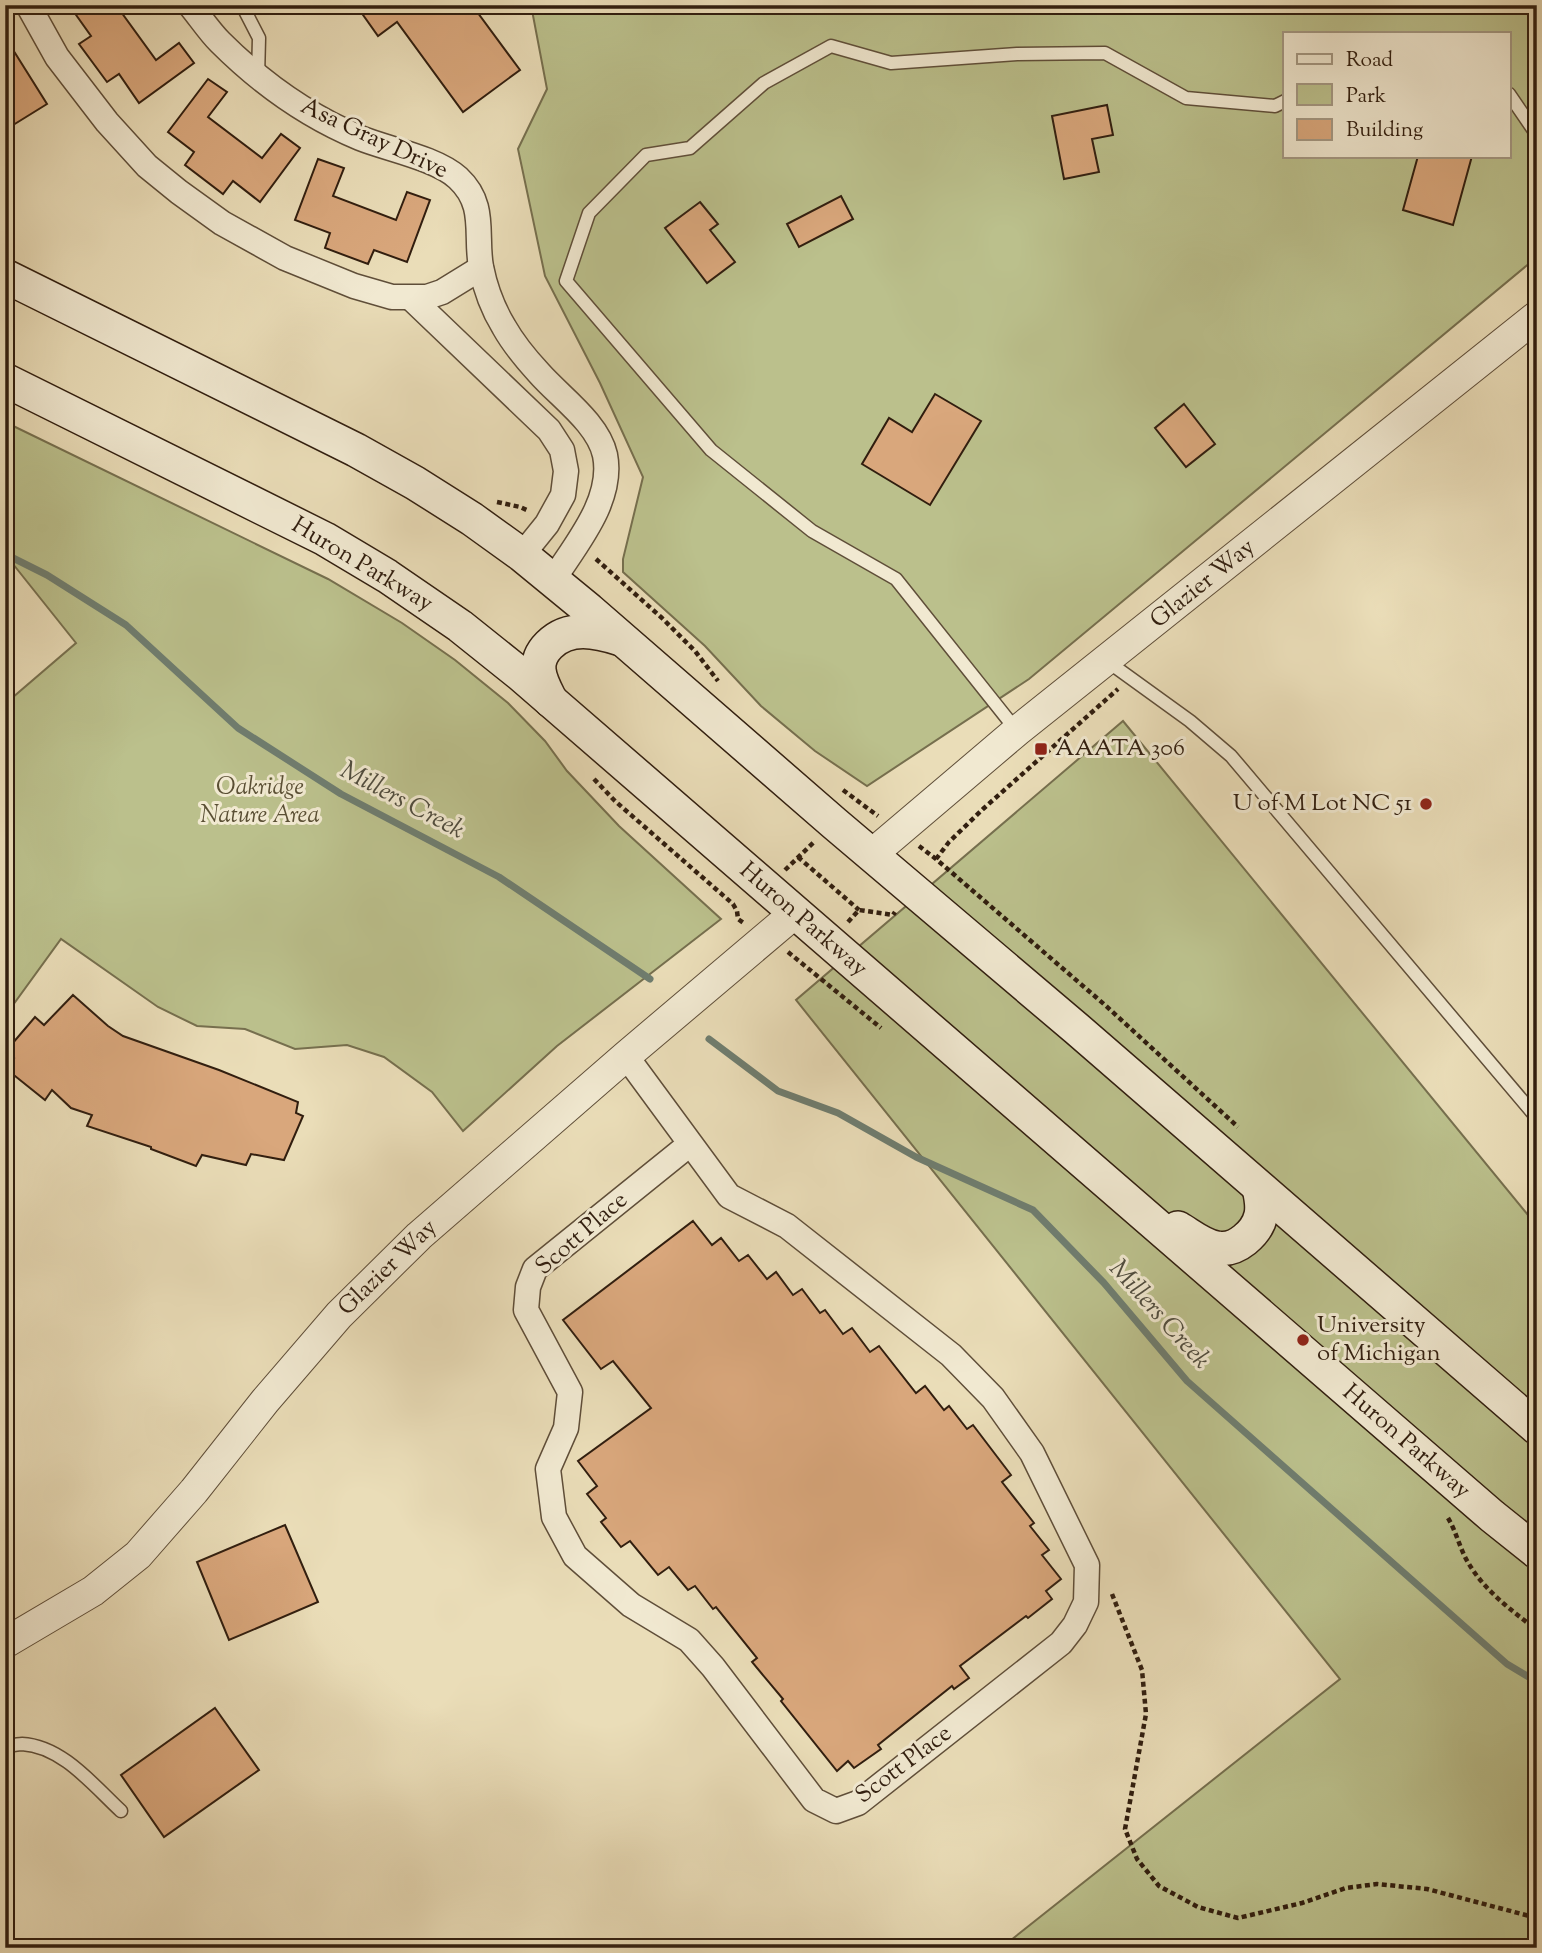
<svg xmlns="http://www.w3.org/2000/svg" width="1542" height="1953" font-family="'Sorts Mill Goudy',serif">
	<rect width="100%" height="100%" fill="#eaddb8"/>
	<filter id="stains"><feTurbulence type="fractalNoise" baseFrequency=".00286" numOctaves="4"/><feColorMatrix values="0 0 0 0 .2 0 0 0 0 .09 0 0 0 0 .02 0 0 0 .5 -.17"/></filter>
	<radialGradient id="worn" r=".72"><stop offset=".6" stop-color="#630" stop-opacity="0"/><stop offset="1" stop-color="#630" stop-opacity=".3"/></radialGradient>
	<g fill="#bbc08c" stroke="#766f4e" stroke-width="2" fill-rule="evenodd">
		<path d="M531,5H1537V257L1029,679L867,786L815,751L761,706L705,646L623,572V559L643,477L600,383L545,276L518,149L547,89ZM1285,33H1509V156H1285Z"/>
		<polygon points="5,422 328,579 402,623 455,660 508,703 545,741 567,771 619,826 721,919 557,1046 463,1131 432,1092 384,1057 347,1045 295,1049 245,1029 197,1026 158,1007 61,939 5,1016 5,704 76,643 5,554"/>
		<polygon points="1123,721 1537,1226 1537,1948 1001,1948 1340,1679 796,1000"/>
	</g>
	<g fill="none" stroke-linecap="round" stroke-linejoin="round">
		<g stroke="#6f7d6f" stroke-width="7">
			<polyline points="5,554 47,575 126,625 238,728 341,794 499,877 650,979"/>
			<polyline points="709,1039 778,1091 838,1113 916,1157 1033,1210 1104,1283 1187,1381 1507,1664 1537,1682"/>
		</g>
	</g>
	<g fill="#d9a77c" stroke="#311e0f" stroke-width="2">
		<polygon points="69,5 116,5 156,60 179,43 194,63 139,103 119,74 107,82 79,44 91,36"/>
		<polygon points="356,5 472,5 520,70 463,112 397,22 378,36"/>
		<polygon points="5,37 47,104 5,130"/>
		<polygon points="208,79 227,92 208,117 262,158 281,134 300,148 260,202 233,181 223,194 185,165 194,152 168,132"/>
		<polygon points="1107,105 1113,135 1092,139 1099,172 1064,179 1052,116"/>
		<polygon points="1418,156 1472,156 1453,225 1403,210"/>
		<polygon points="318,159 344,168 333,196 396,220 407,192 430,200 407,262 374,250 368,264 325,248 330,233 295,220"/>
		<polygon points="841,196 853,219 799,247 787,224"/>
		<polygon points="700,202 718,224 710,230 735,262 707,283 665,228"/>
		<polygon points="935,394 981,421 930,505 862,464 889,418 912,432"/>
		<polygon points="1184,404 1215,444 1186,467 1155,428"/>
		<polygon points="73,995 108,1026 123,1036 219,1070 298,1102 296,1113 303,1116 284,1160 251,1154 246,1165 202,1155 196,1166 151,1149 151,1147 87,1126 92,1115 71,1108 52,1090 45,1100 5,1068 14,1058 6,1051 35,1017 44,1025"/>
		<polygon points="693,1221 712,1245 721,1238 739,1261 748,1255 767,1279 776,1272 793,1295 802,1289 820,1313 825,1310 843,1334 852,1328 870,1352 879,1346 916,1393 925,1386 944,1410 949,1406 967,1429 973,1425 1011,1475 1002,1482 1034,1523 1030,1526 1049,1550 1042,1555 1061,1579 1046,1591 1052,1599 1028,1618 1026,1616 960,1666 969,1678 954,1689 952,1686 878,1745 881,1749 854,1768 848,1761 837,1771 781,1701 783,1699 752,1662 757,1658 716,1607 713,1609 695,1586 688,1590 669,1567 658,1575 630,1541 621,1547 601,1522 606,1518 587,1494 597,1486 578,1461 651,1408 613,1361 601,1369 563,1320"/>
		<polygon points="285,1525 318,1602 229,1640 197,1562"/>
		<polygon points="215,1708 259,1770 164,1837 121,1775"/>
	</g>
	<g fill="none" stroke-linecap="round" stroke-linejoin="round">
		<defs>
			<g id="service">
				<polyline points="242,5 259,38 258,77"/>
				<polyline points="1509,94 1537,135"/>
				<polyline points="1107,661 1190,721 1231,756 1537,1118"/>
				<polyline points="1017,731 896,579 812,531 711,450 566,281 589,213 646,155 690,148 764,83 831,46 891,63 1017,54 1105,53 1186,98 1275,106 1285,101"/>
				<path d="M5,1747C10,1746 17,1744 22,1744C62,1746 93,1785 121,1811"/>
			</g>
			<g id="minor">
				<polyline points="28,5 57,57 107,122 147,166 179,192 222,223 285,258 354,286 392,297 427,297 442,292 481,268"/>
				<path d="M190,5C200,17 209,31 220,42C260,82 307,116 360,138C387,149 436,158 458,178C487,205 475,234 481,267C485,287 493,309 504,327C513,343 527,360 539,373C560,397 598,423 605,455C614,500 576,544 553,580"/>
				<polyline points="411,298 549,430 562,450 566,471 563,495 547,524 522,555"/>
				<polyline points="626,1056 729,1196 787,1226 951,1355 993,1398 1032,1453 1087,1565 1086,1602 1075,1625 1061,1643 858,1803 836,1811 814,1800 713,1667 689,1640 631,1605 575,1556 554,1517 548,1469 566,1428 570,1392 526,1310 528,1287 535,1269 690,1144"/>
			</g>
			<g id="tertiary">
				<polyline points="871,855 1017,731 1537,316"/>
				<polyline points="5,1643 93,1591 138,1555 194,1491 265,1401 339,1315 419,1236 626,1056 795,913"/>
			</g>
			<g id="secondary">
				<polyline points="5,276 356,450 415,483 472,519 522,555 589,610 834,823 1077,1029 1537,1428"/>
				<polyline points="5,380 325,539 387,576 460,626 520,674 1492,1516 1537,1552"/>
				<path d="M551,701C546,691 540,681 539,670C538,661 542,652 549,645C569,625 596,631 621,639"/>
				<path d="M1178,1228C1190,1235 1203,1246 1217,1248C1236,1252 1257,1233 1261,1215C1263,1205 1261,1197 1259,1188"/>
			</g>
		</defs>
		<use href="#service" stroke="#5f4e39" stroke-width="15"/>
		<use href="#minor" stroke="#5f4e39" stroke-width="27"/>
		<use href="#tertiary" stroke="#5f4e39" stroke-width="32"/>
		<use href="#secondary" stroke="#311e0f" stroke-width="36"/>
		<g stroke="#311e0f" stroke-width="4.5" stroke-dasharray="5 3.5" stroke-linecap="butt">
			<polyline points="497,502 520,507 529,511"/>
			<polyline points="596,559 662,618 695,651 718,681"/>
			<polyline points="594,779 615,801 733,904 737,911 738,919 745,924"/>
			<polyline points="843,790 878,816"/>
			<polyline points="919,846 936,859 1105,1005 1238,1127"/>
			<polyline points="798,857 859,910"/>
			<polyline points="936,859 949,842 983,809 1118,689"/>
			<polyline points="785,870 814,842"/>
			<polyline points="848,922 859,910 893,915 895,912"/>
			<polyline points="788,952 881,1028"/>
			<path d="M1448,1518C1457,1533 1460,1550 1469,1564C1485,1591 1512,1611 1537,1630"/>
			<polyline points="1112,1594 1142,1670 1146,1714 1125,1829 1137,1859 1159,1886 1198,1907 1238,1918 1302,1903 1346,1888 1377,1884 1427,1889 1537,1918"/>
		</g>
		<use href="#service" stroke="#f1e9d1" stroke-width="12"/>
		<use href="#minor" stroke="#f1e9d1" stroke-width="24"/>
		<use href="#tertiary" stroke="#f1e9d1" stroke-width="30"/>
		<use href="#secondary" stroke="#f1e9d1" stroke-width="33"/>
	</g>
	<g fill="#8f2418" stroke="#f1e9d1" stroke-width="2.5">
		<rect x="1034" y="742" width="14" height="14" rx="3.5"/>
		<circle cx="1426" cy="804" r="7"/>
		<circle cx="1303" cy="1340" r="7"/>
	</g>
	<g text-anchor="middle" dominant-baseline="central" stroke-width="6" stroke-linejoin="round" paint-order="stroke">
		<g font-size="24" fill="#311e0f" stroke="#f1e9d1">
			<text transform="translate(374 139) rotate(25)">Asa Gray Drive</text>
			<text transform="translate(362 565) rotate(31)">Huron Parkway</text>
			<text transform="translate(1203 584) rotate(-39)">Glazier Way</text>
			<text transform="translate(803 920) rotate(41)">Huron Parkway</text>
			<text transform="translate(582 1234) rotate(-41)">Scott Place</text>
			<text transform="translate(388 1268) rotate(-44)">Glazier Way</text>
			<text transform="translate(1406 1442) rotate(41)">Huron Parkway</text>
			<text transform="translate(904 1765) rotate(-37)">Scott Place</text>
		</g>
		<g font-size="24" fill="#311e0f" stroke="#f1e9d1" text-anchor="start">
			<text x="1055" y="749">AAATA 306</text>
			<text x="1412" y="804" text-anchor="end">U of M Lot NC 51</text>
			<text x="1317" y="1326">University<tspan x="1317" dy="28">of Michigan</tspan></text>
		</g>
		<g font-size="24" font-style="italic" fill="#5a4f34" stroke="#f1e9d1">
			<text x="260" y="788">Oakridge<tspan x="260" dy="28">Nature Area</tspan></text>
		</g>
		<g font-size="26" font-style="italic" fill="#504d3f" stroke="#f1e9d1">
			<text transform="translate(402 801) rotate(28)">Millers Creek</text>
			<text transform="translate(1159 1315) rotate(48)">Millers Creek</text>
		</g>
	</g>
	<rect width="1542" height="1953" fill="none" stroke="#eaddb8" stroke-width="28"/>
	<rect x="7" y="7" width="1528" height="1939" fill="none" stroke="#311e0f" stroke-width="3.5"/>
	<rect x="14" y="14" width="1514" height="1925" fill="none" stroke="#311e0f" stroke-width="2"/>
	<rect x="1283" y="32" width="228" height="126" fill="#f1e9d1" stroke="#a49883" stroke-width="2"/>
	<rect x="1297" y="54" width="35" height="10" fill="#f1e9d1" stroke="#a49883" stroke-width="2"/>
	<text x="1346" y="66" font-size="21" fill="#311e0f">Road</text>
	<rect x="1297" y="84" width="35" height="21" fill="#bbc08c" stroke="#a49883" stroke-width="2"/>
	<text x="1346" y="102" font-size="21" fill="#311e0f">Park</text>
	<rect x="1297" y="119" width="35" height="21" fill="#d9a77c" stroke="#a49883" stroke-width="2"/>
	<text x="1346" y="136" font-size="21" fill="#311e0f">Building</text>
	<rect width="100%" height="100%" filter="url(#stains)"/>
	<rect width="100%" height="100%" fill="url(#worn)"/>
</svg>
